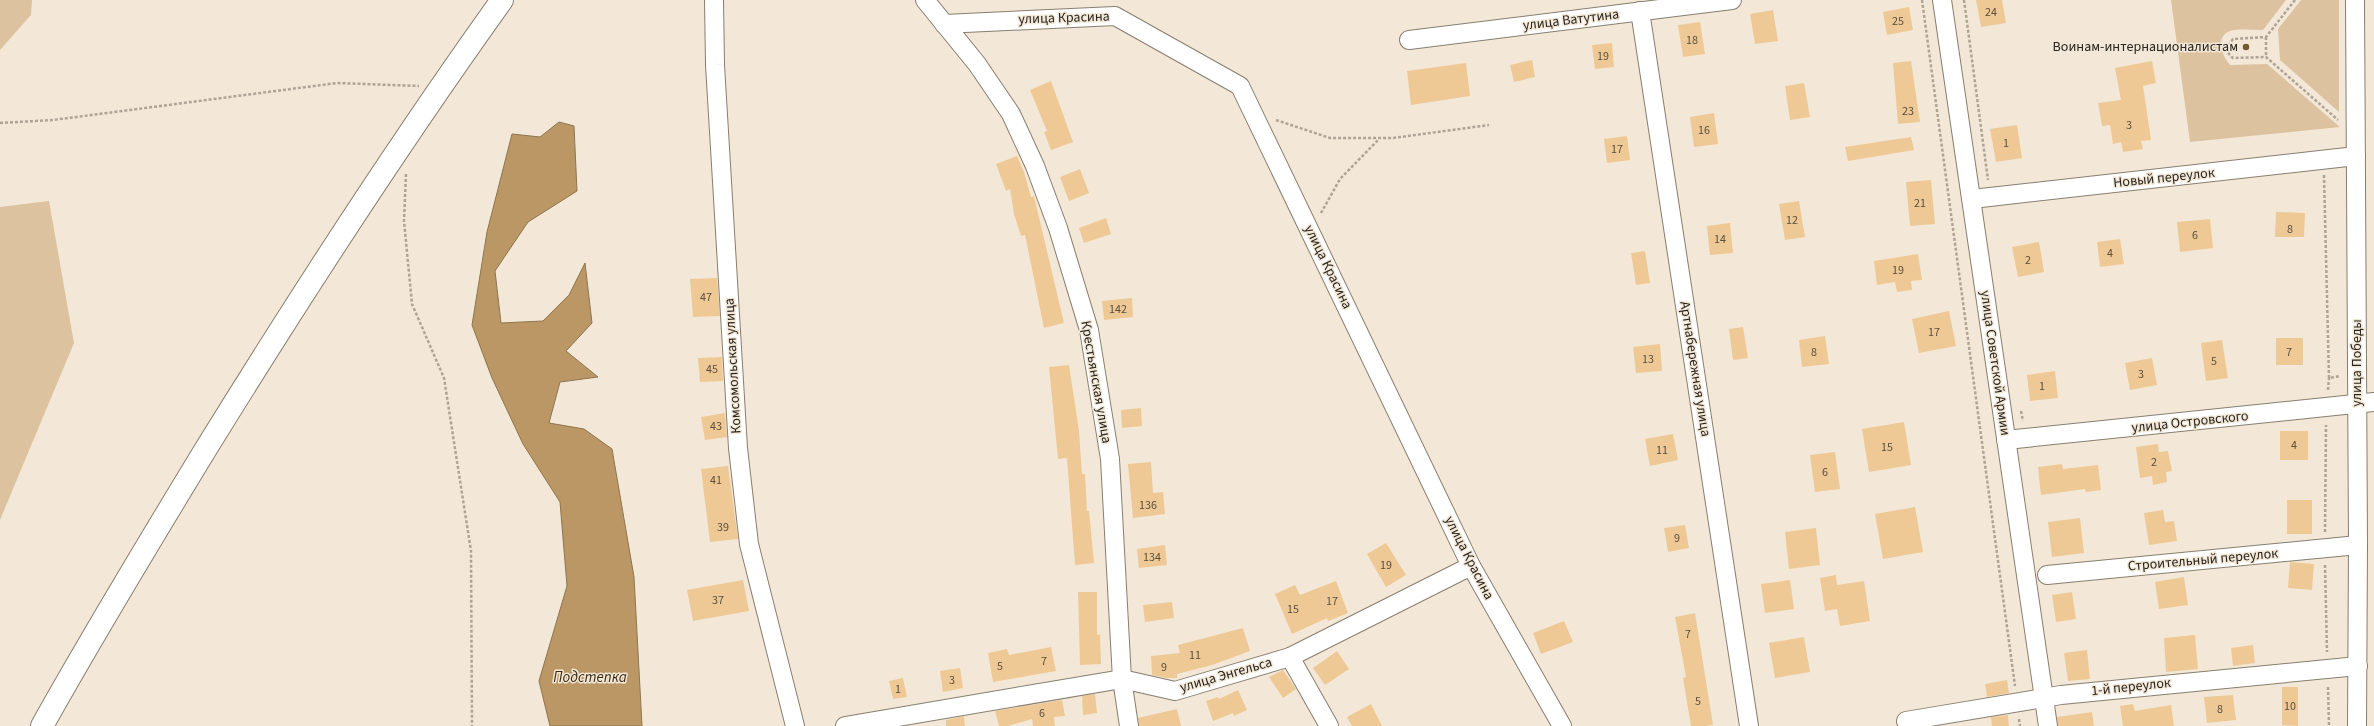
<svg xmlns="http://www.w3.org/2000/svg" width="2374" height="726" font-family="'Source Sans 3',sans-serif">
	<rect width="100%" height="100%" fill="#f3e8d7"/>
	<g fill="#dcc29f">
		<polygon points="0,0 32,0 31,15 0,50"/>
		<path d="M2171,0H2286L2263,30C2253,30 2243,29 2234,30C2214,33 2221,55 2230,65L2267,64L2340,127L2190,142Z"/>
		<polygon points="2301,0 2339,0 2339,112 2280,60 2278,29"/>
		<polygon points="49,201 74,343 0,520 0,207"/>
	</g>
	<polygon fill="#ba9764" stroke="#8e754f" points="559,122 574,126 577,191 528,222 495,271 501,323 543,321 569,295 585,263 592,323 566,351 598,377 560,382 549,423 584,429 612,449 634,577 642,726 550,726 539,681 567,586 560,502 523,444 492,378 472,325 487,232 512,134 540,137"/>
	<g fill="#eec995">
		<polygon points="1976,0 2002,0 2006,23 1981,27"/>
		<polygon points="1909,7 1913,30 1887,35 1883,12"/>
		<polygon points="1773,10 1778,41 1755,44 1750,14"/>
		<polygon points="1700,22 1705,54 1683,57 1678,25"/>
		<polygon points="1612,43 1614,67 1595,69 1592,45"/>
		<polygon points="1532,60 1535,77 1514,82 1510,65"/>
		<polygon points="1911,61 1920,122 1898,124 1893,63"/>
		<polygon points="2152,61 2156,83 2143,86 2151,140 2141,141 2143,149 2123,152 2121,142 2113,144 2110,125 2102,126 2098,103 2121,100 2115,68"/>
		<polygon points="1466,63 1470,96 1411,105 1407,71"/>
		<polygon points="1051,81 1073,142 1051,150 1044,132 1047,131 1030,90"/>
		<polygon points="1804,83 1810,117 1790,120 1785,86"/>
		<polygon points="1714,113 1718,144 1694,147 1690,117"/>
		<polygon points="2017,125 2022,158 1996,162 1990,129"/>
		<polygon points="1627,136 1630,160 1607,163 1604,139"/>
		<polygon points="1911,137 1914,150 1848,161 1845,147"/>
		<polygon points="1017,156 1024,172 1031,197 1034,196 1064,323 1044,328 1025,235 1021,236 1014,214 1010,189 1006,191 996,164"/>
		<polygon points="1080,169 1089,193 1069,201 1060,177"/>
		<polygon points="1931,180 1935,224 1910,226 1906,182"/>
		<polygon points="1799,201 1805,237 1785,240 1779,204"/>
		<polygon points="2276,212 2305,213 2304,237 2275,237"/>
		<polygon points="1106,218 1111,234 1084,243 1079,228"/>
		<polygon points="2210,219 2213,248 2180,252 2177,222"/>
		<polygon points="1730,223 1733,253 1710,255 1707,226"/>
		<polygon points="2120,239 2124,264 2100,267 2097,242"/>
		<polygon points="2039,242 2044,272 2018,277 2012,247"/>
		<polygon points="1645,251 1650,283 1636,285 1631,253"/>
		<polygon points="1918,254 1922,280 1911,281 1912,290 1897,292 1895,282 1877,285 1874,261"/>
		<polygon points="717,278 720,316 693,317 690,279"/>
		<polygon points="1132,298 1133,317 1104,320 1102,301"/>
		<polygon points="1949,311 1956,346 1919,353 1912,319"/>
		<polygon points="1743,327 1748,358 1733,360 1729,329"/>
		<polygon points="1825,336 1829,364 1802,367 1799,340"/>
		<rect x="2276" y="338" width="27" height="27"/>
		<polygon points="2222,340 2228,378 2206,381 2201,343"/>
		<polygon points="1660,344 1662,371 1636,373 1633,347"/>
		<polygon points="722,357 723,381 700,382 698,358"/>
		<polygon points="2152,358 2157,385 2130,390 2125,363"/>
		<polygon points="1069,365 1079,431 1082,474 1085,474 1087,511 1089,511 1094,563 1075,565 1067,458 1058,459 1049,367"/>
		<polygon points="2055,371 2058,398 2030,401 2027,375"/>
		<polygon points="1141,408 1142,426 1122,428 1121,410"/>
		<polygon points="725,413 727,437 705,440 701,417"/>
		<polygon points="1904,422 1911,465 1869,472 1862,429"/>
		<rect x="2280" y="431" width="28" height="29"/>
		<polygon points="1673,434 1678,460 1650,466 1645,439"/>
		<polygon points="2158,444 2159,452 2168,451 2172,471 2166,472 2167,482 2153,485 2152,476 2140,478 2136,447"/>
		<polygon points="1835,452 1840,489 1815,492 1810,455"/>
		<polygon points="1151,462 1153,493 1163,492 1165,514 1133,518 1128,464"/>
		<polygon points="2062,464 2063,469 2098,465 2101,490 2086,492 2085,489 2041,495 2038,467"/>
		<polygon points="728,466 738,539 710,542 701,469"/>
		<rect x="2287" y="500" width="25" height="34"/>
		<polygon points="1915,507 1923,552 1883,559 1875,514"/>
		<polygon points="2163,510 2165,522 2174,521 2177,541 2149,545 2144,513"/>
		<polygon points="2080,518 2084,553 2052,557 2048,522"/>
		<polygon points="1685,525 1689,548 1668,552 1664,528"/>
		<polygon points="1816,528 1820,565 1789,569 1785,532"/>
		<polygon points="1386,543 1406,575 1386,587 1367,554"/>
		<polygon points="1165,545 1167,565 1139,568 1137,549"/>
		<polygon points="2290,562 2314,564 2312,590 2288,588"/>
		<polygon points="1836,575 1837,585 1864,581 1870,621 1840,626 1837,609 1825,611 1820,578"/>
		<polygon points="2184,577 2188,605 2159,609 2155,582"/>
		<polygon points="743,580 749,611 693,621 687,590"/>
		<polygon points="1790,580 1794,609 1765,613 1761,584"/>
		<polygon points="1336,581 1348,613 1328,621 1327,618 1292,634 1275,594 1295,585 1300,595"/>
		<polygon points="1078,592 1097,592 1097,635 1100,634 1101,664 1080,665"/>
		<polygon points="2072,592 2076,619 2056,622 2052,595"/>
		<polygon points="1172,602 1174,618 1145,622 1143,605"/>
		<polygon points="1695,613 1713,725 1705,726 1691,726 1683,678 1686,677 1675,617"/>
		<polygon points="1564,621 1573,642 1541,654 1533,633"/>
		<polygon points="1243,628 1250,651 1212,665 1177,674 1177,678 1167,678 1152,675 1151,656 1180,653 1178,645"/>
		<polygon points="2195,635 2198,669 2166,672 2164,638"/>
		<polygon points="1804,637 1810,672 1775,678 1769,643"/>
		<polygon points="2253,645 2255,663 2233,666 2231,648"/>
		<polygon points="1051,647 1056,671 993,682 988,653 1007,649 1009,655"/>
		<polygon points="2087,650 2090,679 2068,681 2064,653"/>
		<polygon points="1337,651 1349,669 1325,685 1313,668"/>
		<polygon points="960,668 963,688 943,692 940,671"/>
		<polygon points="1283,670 1296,689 1283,698 1269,677"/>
		<polygon points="903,678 907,697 893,699 889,681"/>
		<polygon points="2007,680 2009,693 1987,697 1985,684"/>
		<polygon points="2282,687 2298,687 2298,726 2282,725"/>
		<polygon points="1238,690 1247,710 1234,716 1233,713 1213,721 1206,701 1218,697 1219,699"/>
		<polygon points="1095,694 1097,713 1083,715 1082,696"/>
		<polygon points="2233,695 2236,720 2207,723 2204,697"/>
		<polygon points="1062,700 1065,716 1054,717 1055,726 1033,726 1032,719 1008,726 999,726 995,711"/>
		<polygon points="1371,704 1382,726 1352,726 1347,717"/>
		<polygon points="2133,704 2135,711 2171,705 2174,726 2123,726 2120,706"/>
		<polygon points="1177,709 1181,726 1139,726 1138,718"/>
		<polygon points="2092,712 2094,726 2058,726 2057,717"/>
		<polygon points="2008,715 2009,726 1992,726 1991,717"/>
		<polygon points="964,716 965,726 946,726 946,720"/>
	</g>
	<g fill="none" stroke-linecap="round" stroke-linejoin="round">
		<defs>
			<g id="minor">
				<polyline points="714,0 715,65 738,448 749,544 795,726"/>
				<polyline points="925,0 977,64 1011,114 1035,166 1058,228 1089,330 1110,459 1122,679 1129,726"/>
				<polyline points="1942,0 2048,726"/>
				<polyline points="2355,0 2358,545 2357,726"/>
				<polyline points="1640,11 1749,726"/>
				<polyline points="944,24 1115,16 1240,86 1471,566 1562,726"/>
				<polyline points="1409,40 1732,0"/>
				<polyline points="1972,199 2356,156"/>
				<polyline points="2006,440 2374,402"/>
				<polyline points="2047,575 2358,545"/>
				<polyline points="1290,657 1329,726"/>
				<polyline points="1906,721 2061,695 2358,666"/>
				<polyline points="845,726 1122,679 1175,691 1290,657 1471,566"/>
			</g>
			<path id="major" d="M42,726C95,631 151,539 207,447C301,295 398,145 502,0"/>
		</defs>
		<use href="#minor" stroke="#887e6f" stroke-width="20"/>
		<use href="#major" stroke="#887e6f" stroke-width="24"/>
		<g stroke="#ada497" stroke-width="2.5" stroke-dasharray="3 2" stroke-linecap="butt">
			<polyline points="1922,0 2015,686"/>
			<polyline points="1964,0 1988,180"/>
			<polyline points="2295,0 2266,37 2233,39 2228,46 2229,54 2233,58 2266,57 2338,120"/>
			<polyline points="2266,37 2266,56"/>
			<polyline points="1276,120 1330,138 1393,138 1489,125"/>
			<polyline points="0,123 53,120 337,83 419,86"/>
			<polyline points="406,174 404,221 412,304 444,378 471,551 472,726"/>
			<polyline points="2324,175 2329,378 2340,376"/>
			<polyline points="1321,213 1340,179 1379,139"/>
			<polyline points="2328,390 2329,378"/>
			<polyline points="2021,411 2023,421"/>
			<polyline points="2325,532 2326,425"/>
			<polyline points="2325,565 2327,652"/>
			<polyline points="2328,687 2329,726"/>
			<polyline points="2019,719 2020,726"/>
		</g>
		<use href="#minor" stroke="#fff" stroke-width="18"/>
		<use href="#major" stroke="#fff" stroke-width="22"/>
	</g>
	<circle fill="#75582c" stroke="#f3e8d7" stroke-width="1.5" cx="2246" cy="47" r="4"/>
	<g text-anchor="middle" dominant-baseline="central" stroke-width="3" stroke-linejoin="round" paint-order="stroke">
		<g font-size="12" fill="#5a4e3c">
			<text x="1991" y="12">24</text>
			<text x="1898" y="21">25</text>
			<text x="1692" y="40">18</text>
			<text x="1603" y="56">19</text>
			<text x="1908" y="111">23</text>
			<text x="2129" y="125">3</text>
			<text x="1704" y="130">16</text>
			<text x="2006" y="143">1</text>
			<text x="1617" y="149">17</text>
			<text x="1920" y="203">21</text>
			<text x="1792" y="220">12</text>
			<text x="2290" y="229">8</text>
			<text x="2195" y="235">6</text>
			<text x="1720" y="239">14</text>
			<text x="2110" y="253">4</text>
			<text x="2028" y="260">2</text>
			<text x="1898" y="270">19</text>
			<text x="706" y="297">47</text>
			<text x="1118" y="309">142</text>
			<text x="1934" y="332">17</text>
			<text x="1814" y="352">8</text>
			<text x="2289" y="352">7</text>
			<text x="1648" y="359">13</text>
			<text x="2214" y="361">5</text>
			<text x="712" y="369">45</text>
			<text x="2141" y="374">3</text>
			<text x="2042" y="386">1</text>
			<text x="716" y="426">43</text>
			<text x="2294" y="445">4</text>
			<text x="1887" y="447">15</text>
			<text x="1662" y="450">11</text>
			<text x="2154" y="462">2</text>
			<text x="1825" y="472">6</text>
			<text x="716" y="480">41</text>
			<text x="1148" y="505">136</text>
			<text x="723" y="527">39</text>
			<text x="1677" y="538">9</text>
			<text x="1152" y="557">134</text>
			<text x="1386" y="565">19</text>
			<text x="718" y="600">37</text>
			<text x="1332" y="601">17</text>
			<text x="1293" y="609">15</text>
			<text x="1688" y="634">7</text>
			<text x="1195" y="655">11</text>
			<text x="1044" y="661">7</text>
			<text x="1000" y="666">5</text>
			<text x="1164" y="667">9</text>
			<text x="952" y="680">3</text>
			<text x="898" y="689">1</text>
			<text x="1698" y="701">5</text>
			<text x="2290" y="706">10</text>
			<text x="2220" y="709">8</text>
			<text x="1042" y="713">6</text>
		</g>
		<g font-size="14" fill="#29251f" stroke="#f3e8d7">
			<text transform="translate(1064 18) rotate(-2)">улица Красина</text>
			<text transform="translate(1571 20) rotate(-7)">улица Ватутина</text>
			<text transform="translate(2164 178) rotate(-6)">Новый переулок</text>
			<text transform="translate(1328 267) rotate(64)">улица Красина</text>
			<text transform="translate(1995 363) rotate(82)">улица Советской Армии</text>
			<text transform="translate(2357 363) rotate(-90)">улица Победы</text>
			<text transform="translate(733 366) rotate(-93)">Комсомольская улица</text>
			<text transform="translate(1695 369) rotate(81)">Артнабережная улица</text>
			<text transform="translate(1096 382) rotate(80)">Крестьянская улица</text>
			<text transform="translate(2190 422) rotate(-6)">улица Островского</text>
			<text transform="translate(1469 558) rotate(63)">улица Красина</text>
			<text transform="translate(2203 560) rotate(-5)">Строительный переулок</text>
			<text transform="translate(1226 675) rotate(-16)">улица Энгельса</text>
			<text transform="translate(2131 687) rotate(-6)">1-й переулок</text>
		</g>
		<g font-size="14" fill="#29251f" stroke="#f3e8d7" text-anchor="end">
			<text x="2238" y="47">Воинам-интернационалистам</text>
		</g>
		<g font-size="15" font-style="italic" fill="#392911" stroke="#f3e8d7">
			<text x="590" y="677">Подстепка</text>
		</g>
	</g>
</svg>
